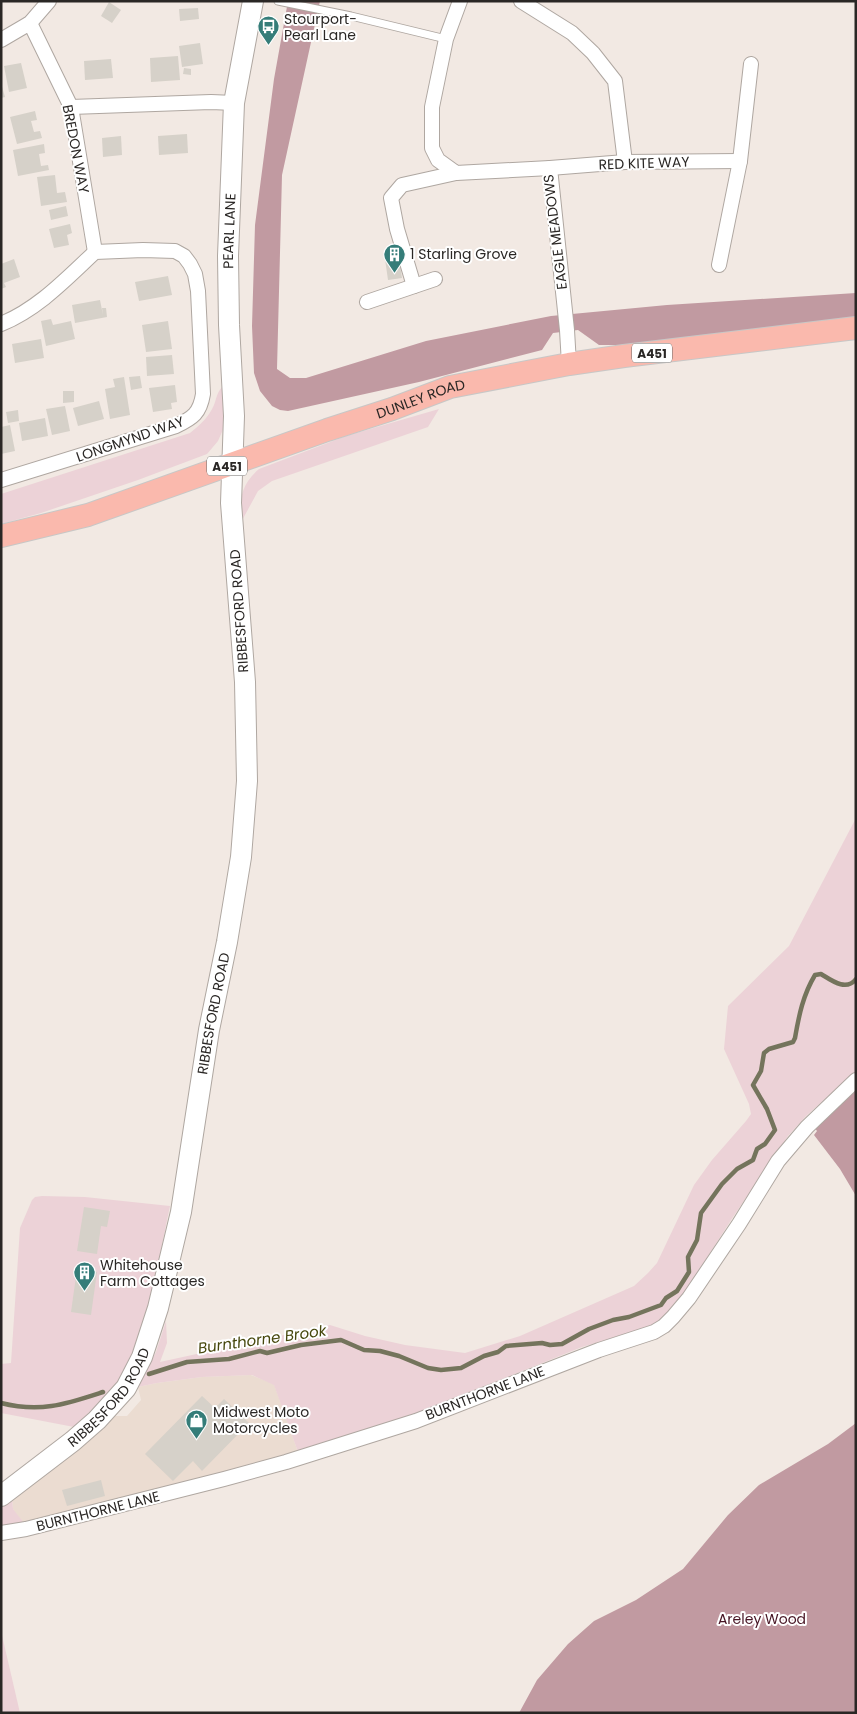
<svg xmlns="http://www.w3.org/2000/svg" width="857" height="1714" font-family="Poppins,sans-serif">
	<rect width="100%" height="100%" fill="#f2e9e3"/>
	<polygon fill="#ebdcd1" points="251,1375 274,1384 298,1452 129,1497 24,1523 15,1513 13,1509 12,1497 113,1416 127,1416 141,1400 138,1387 157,1383 202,1377"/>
	<g fill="#ecd2d7">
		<path d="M223,386L225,425L218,441L207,454L138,480L41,513L1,524V494L190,433C200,425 209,417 214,405C217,397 217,392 223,386Z"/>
		<path d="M439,409L428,427L272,481L258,491L239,526C240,502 239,486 259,469L346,436Z"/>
		<polygon points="856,818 856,1071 806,1116 788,1136 733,1217 687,1289 675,1307 663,1318 651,1326 582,1347 405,1418 298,1452 274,1385 252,1375 202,1377 157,1383 138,1387 156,1352 166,1321 167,1343 160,1362 330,1325 365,1336 405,1345 465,1353 520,1336 634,1286 648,1273 657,1263 694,1185 712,1160 746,1121 751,1114 749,1104 724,1049 728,1006 789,946"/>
		<path d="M42,1196L85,1197L170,1206C158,1261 149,1331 119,1379C108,1398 90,1413 74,1427L1,1413V1364L11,1363L20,1228L32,1200L35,1197Z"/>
		<polygon points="12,1497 13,1509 24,1523 1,1527 1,1505"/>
		<polygon points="1,1631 20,1713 1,1713"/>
	</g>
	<g fill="#c19aa1">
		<polygon points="288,1 320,1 282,175 277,369 290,378 306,378 426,341 551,316 667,305 856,293 856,317 622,345 599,345 578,330 553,333 542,350 419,382 288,411 280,410 272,406 260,391 254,373 252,326 255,225 274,79"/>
		<polygon points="856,1088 856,1196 840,1169 814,1135 817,1131 814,1127"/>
		<polygon points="856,1423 856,1713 519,1713 537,1680 568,1644 594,1621 636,1600 683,1569 728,1515 759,1485 828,1444"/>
	</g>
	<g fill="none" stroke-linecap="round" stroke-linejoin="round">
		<g stroke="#74745c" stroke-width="4.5">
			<path d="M149,1374L187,1362L229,1359L260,1351L267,1353L301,1345L341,1340L364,1350L380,1351L399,1356L428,1368L441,1370L461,1368L484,1356L498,1352L506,1346L542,1343L550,1345L562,1344L589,1329L613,1320L629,1317L661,1305L666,1298L677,1291L689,1272L688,1257L697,1240L701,1213L722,1184L737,1169L753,1160L757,1149L765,1144L775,1130L767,1109L753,1085L761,1071L764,1053L769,1049L793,1042L795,1038C799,1015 803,995 815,975L821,974C831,980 846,992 856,979"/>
			<path d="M1,1403C41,1413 66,1404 103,1392"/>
		</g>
	</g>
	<g fill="#d6d1c9">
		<polygon points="109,2 121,10 112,23 101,16"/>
		<polygon points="198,8 199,19 180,21 179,9"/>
		<polygon points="200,43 203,64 182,67 179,46"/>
		<polygon points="178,56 180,80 151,82 150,58"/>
		<polygon points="111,59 113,78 85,80 84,61"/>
		<polygon points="21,63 27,88 9,92 4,66"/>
		<polygon points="184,68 191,69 191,75 183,74"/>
		<polygon points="1,83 5,97 1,98"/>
		<polygon points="35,111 37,120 31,121 34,132 40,131 42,138 17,144 10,117"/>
		<polygon points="187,134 188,153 159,155 158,136"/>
		<polygon points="121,136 122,155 103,157 102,138"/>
		<polygon points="44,144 45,153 39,154 41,166 48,165 49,170 18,176 13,150"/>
		<polygon points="55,175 57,193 65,192 67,202 41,206 37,177"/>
		<polygon points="66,206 68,216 51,220 49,210"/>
		<polygon points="70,224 72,233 67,235 69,245 54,248 49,229"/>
		<polygon points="399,258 402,278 388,280 385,259"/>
		<polygon points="14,259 20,277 4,283 6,287 1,289 1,264"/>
		<polygon points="168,276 172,295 139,301 135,282"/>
		<polygon points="100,300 103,315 102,308 106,308 107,317 75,323 72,305"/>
		<polygon points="51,319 53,325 71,321 75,339 46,346 41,321"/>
		<polygon points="168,321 172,349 146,352 142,325"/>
		<polygon points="41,339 44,358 15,363 12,344"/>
		<polygon points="172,355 174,374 147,376 146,357"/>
		<polygon points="140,376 142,388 131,390 129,377"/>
		<polygon points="124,377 130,415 110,419 105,389 115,387 113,379"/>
		<polygon points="175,385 177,402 171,403 172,409 153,412 149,388"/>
		<polygon points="63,391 74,391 74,402 63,403"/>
		<polygon points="99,401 104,419 78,426 73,408"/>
		<polygon points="65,406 70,431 52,435 46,409"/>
		<polygon points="18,410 19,421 8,423 6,412"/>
		<polygon points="45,418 48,436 22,441 19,423"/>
		<polygon points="10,425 15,451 1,454 1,427"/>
		<polygon points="84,1207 110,1211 107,1227 101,1226 97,1254 77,1251"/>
		<polygon points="77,1269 97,1272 91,1315 71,1312"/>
		<polygon points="202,1396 215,1408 224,1399 249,1423 202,1471 193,1461 173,1481 145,1454"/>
		<polygon points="101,1480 105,1496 67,1506 62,1490"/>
	</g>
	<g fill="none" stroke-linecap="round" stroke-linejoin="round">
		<defs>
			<polyline id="lane" points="278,1 351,16 446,39"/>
			<g id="street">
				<polyline points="460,1 446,39 432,107 432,148 438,160 456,173 550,168 567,330 569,364"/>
				<polyline points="521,1 572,33 593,53 615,81 625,162"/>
				<polyline points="30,23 71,107 95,252"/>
				<polyline points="1,40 30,23 49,1"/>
				<polyline points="71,107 211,102 234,103"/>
				<polyline points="550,168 625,162 740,161"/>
				<polyline points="719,265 740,161 751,64"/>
				<polyline points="414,286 397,229 391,198 402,185 456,173"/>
				<polyline points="367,302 435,279"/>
				<path d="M1,324C38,309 66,279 95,252L143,250L175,251L184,256L190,264L195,274L198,291L203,394C200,413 193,418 176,426L1,480"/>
				<polyline points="1,1533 26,1529 224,1479 286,1462 416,1421 599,1350 654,1332 664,1326 673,1317 689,1298 739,1224 778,1161 807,1127 856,1080"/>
			</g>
			<g id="secondary">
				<path id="s1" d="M1,1496L73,1441L97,1420L126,1388L142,1357L158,1308L181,1212L209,1030L227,942L241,857L247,781L245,682L231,503L234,416L229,325L228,256L234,103L253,1"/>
			</g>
			<g id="primary">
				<path id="s2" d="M1,536L88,515L327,430L392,409L450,387L569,364L624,356L856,328"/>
			</g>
		</defs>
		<use href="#lane" stroke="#afa7a1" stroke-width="9"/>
		<use href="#street" stroke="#afa7a1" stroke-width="16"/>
		<use href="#secondary" stroke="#afa7a1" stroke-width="22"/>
		<use href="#primary" stroke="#c8c7c6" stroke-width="24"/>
		<use href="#lane" stroke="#fff" stroke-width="7"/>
		<use href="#street" stroke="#fff" stroke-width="14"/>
		<use href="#secondary" stroke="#fff" stroke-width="20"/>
		<use href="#primary" stroke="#fab9ad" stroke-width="22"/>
	</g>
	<defs>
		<symbol id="bus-pin" viewBox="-11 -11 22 30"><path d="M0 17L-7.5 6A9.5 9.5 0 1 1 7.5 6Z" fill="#357d79" stroke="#fff"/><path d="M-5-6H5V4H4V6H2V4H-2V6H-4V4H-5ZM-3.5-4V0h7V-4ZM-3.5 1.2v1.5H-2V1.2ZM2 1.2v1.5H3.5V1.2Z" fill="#fff"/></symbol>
		<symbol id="building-pin" viewBox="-11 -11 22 30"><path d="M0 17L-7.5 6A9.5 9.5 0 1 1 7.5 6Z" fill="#357d79" stroke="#fff"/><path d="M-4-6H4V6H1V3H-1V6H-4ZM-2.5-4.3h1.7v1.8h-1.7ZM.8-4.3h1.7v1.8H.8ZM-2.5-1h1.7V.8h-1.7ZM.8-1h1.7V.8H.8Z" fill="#fff"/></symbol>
		<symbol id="shop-pin" viewBox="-11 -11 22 30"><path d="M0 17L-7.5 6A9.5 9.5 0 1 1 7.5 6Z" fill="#357d79" stroke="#fff"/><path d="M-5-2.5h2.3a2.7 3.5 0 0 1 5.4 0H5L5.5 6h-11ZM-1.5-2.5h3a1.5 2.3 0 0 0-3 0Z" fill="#fff"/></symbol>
	</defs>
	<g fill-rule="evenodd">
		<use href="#bus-pin" x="256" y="14" width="25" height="34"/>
		<use href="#building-pin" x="382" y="242" width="25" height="34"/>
		<use href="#building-pin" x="72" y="1260" width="25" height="34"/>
		<use href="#shop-pin" x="184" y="1408" width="25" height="34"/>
	</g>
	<g text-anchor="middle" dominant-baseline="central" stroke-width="4" stroke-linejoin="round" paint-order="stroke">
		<g fill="#fff" stroke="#6a6866" stroke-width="1">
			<rect x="632" y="343.5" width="40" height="19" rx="4"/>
			<rect x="207" y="456.5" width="40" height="19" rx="4"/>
		</g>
		<g font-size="12" font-weight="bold" fill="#2a2725">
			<text x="652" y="353">A451</text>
			<text x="227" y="466">A451</text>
		</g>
		<g font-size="14" fill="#2a2725" stroke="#fff" text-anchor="start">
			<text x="284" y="19">Stourport-<tspan x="284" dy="16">Pearl Lane</tspan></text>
			<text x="410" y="254">1 Starling Grove</text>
			<text x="100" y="1265">Whitehouse<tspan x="100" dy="16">Farm Cottages</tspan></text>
			<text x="213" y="1412">Midwest Moto<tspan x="213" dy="16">Motorcycles</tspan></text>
		</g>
		<g font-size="14" fill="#2a2725" stroke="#fff">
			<text transform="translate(76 149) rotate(79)">BREDON WAY</text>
			<text transform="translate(644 163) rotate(-2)">RED KITE WAY</text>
			<text stroke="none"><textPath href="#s1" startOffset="1338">PEARL LANE</textPath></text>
			<text transform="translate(555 232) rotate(-97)">EAGLE MEADOWS</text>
			<text stroke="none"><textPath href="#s2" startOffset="442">DUNLEY ROAD</textPath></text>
			<text transform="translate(130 439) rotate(-19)">LONGMYND WAY</text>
			<text transform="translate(239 611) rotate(-94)">RIBBESFORD ROAD</text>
			<text stroke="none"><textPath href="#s1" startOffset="552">RIBBESFORD ROAD</textPath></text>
			<text transform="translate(485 1393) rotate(-21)">BURNTHORNE LANE</text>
			<text stroke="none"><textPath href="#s1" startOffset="148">RIBBESFORD ROAD</textPath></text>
			<text transform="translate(98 1511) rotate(-14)">BURNTHORNE LANE</text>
		</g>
		<g font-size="14" fill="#471524" stroke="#fff">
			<text x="762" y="1619">Areley Wood</text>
		</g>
		<g font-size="15" font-style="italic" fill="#46470c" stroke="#fff">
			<text transform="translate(262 1339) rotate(-8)">Burnthorne Brook</text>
		</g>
	</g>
	<rect width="857" height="1714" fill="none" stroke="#2a2725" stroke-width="5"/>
</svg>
